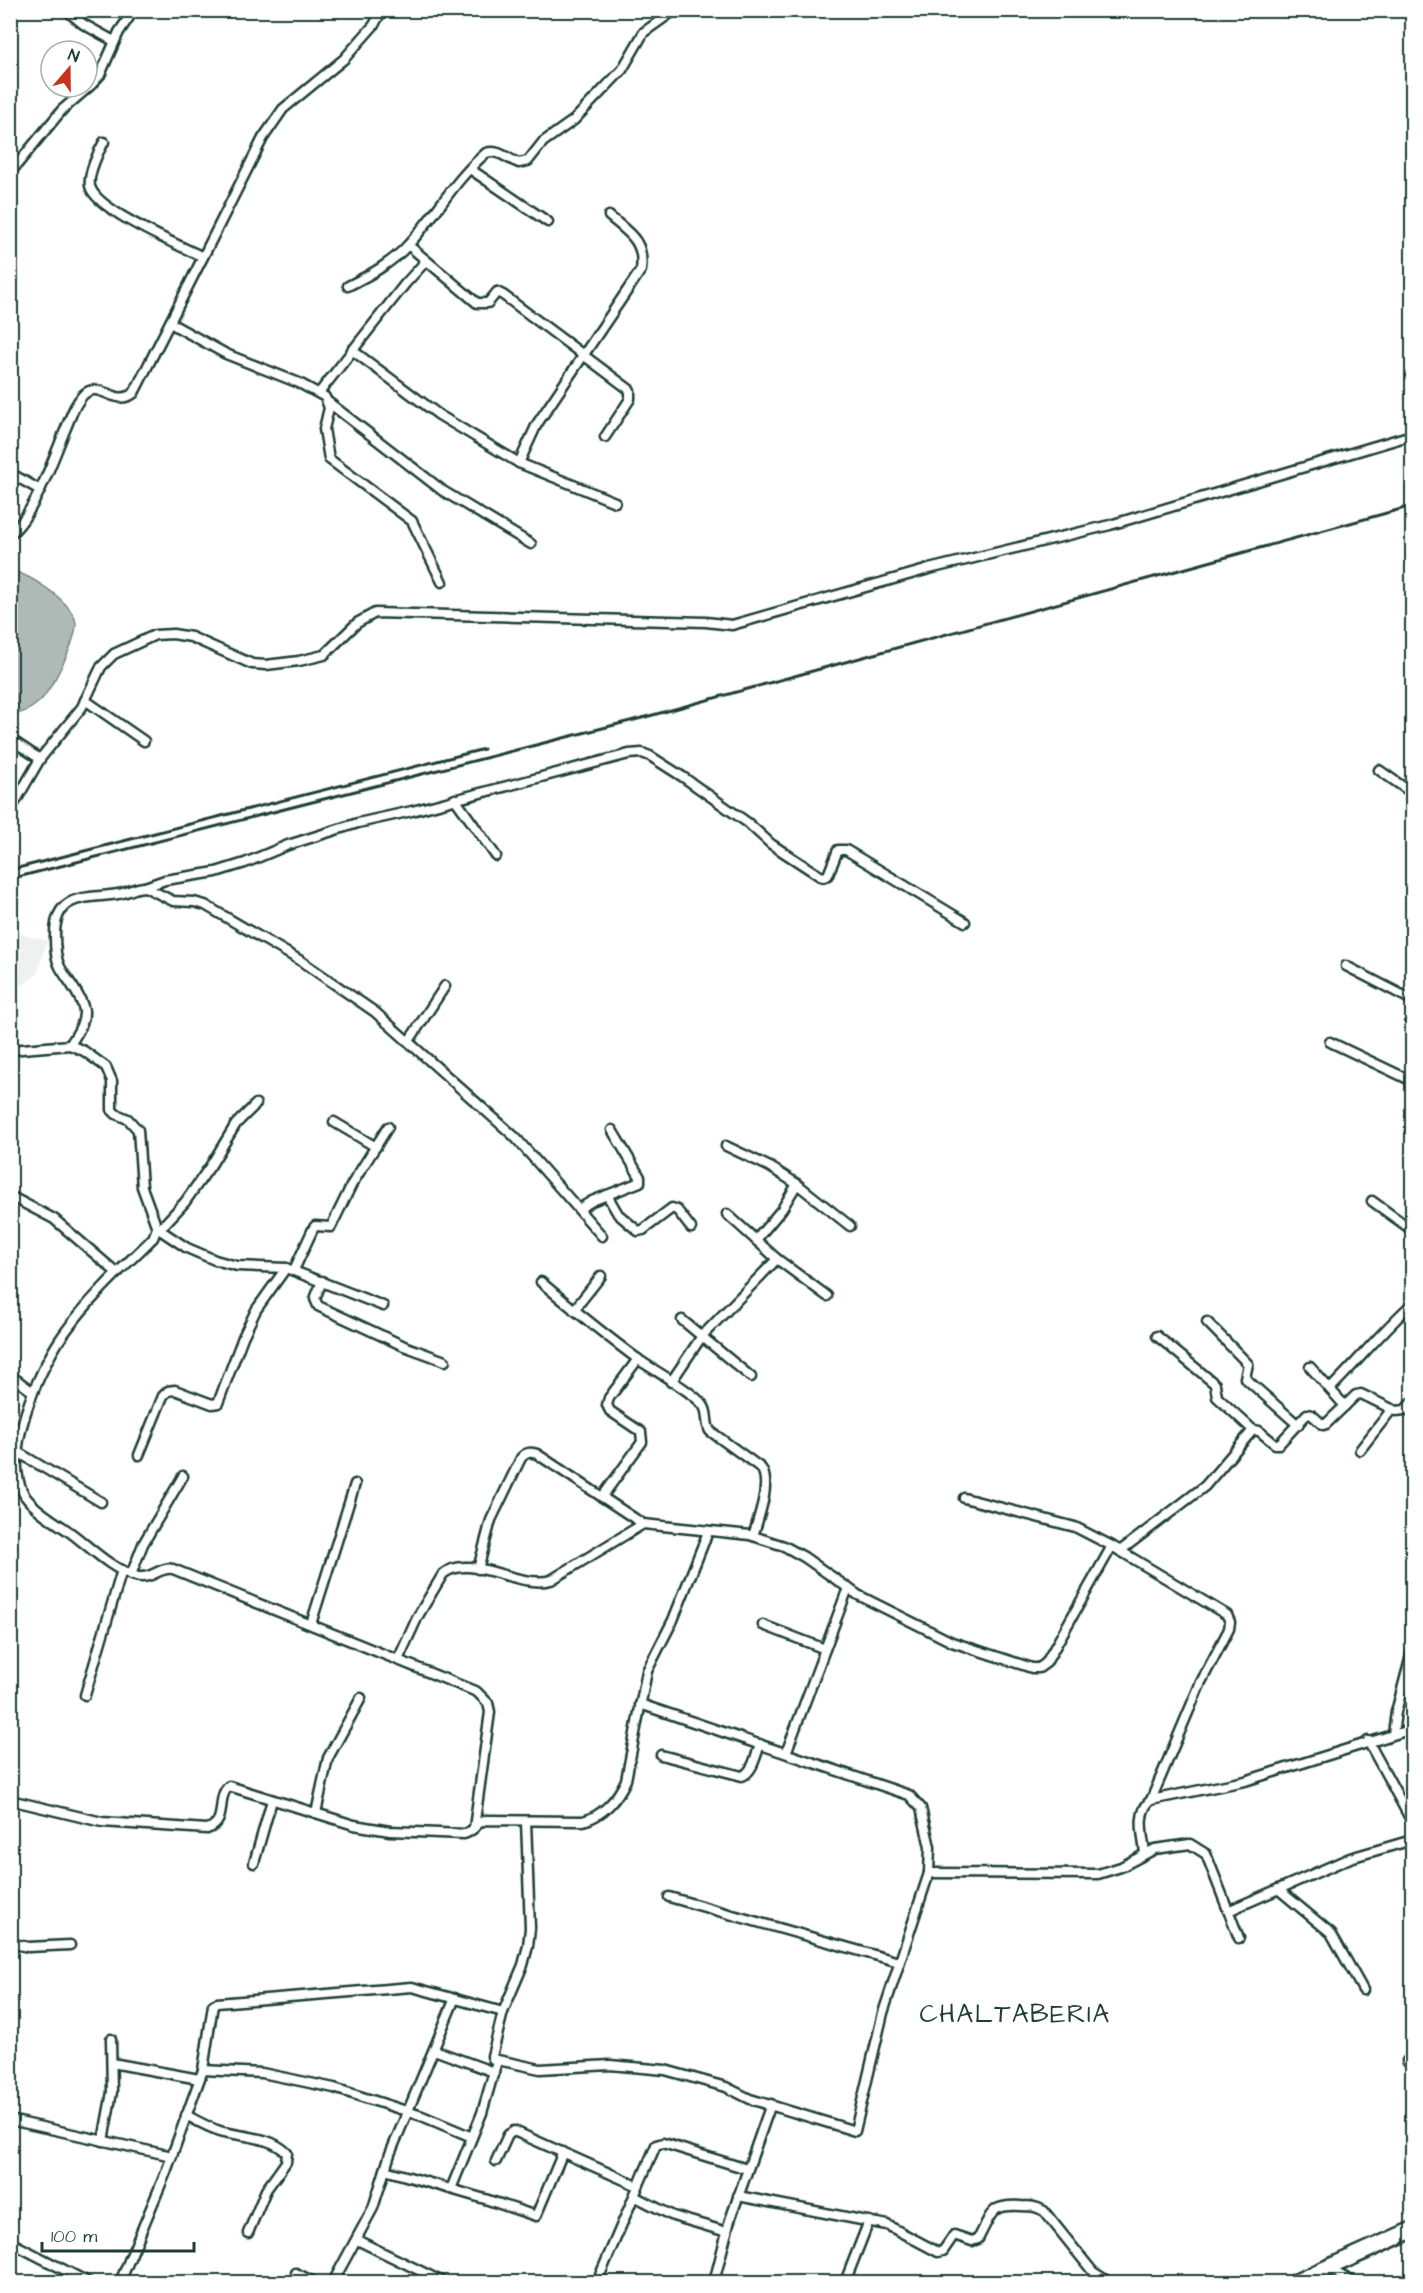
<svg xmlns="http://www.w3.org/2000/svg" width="1423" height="2293" font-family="'Architects Daughter',sans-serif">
	<rect width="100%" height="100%" fill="#fff"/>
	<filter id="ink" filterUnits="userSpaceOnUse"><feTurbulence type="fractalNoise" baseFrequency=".0167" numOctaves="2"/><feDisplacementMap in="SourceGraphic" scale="12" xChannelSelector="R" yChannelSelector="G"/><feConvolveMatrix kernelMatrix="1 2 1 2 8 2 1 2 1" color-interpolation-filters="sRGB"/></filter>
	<g filter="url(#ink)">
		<polygon fill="#eef1f0" points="10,931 47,941 37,974 11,994"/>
		<path fill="#afbab7" stroke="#758883" stroke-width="1.5" d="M11,570C31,576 67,598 75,619C81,634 51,691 39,702C31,709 21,715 10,714Z"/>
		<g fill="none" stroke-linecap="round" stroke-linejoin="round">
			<defs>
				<g id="street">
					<polyline points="66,10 83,24 114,41"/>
					<polyline points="470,169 548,222"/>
					<polyline points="10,173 62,110 91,85 100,75 119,32 134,10"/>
					<polyline points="408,245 477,303 488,303 497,292 503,295 630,390 630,399 605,437"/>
					<polyline points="203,257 263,138 283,109 344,59 374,25 382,10"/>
					<path d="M348,286C370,275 392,263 409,244C436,215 455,179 486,153C499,149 507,159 519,163L528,161L543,142L574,120L622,70L644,32L675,10"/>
					<polyline points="170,323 226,354 299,383 325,397 329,408 324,429 329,459 412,521 442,582"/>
					<polyline points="352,350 439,415 519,463 615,502"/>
					<polyline points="319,393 405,284 425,262"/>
					<polyline points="328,402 443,491 531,544"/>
					<path d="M519,463L537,424L641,270C645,241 629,233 609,216"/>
					<polyline points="10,473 40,490"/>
					<path d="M10,534C34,516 54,456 66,428C71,416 74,405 83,395C100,379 114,408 134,393L203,257C181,246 95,210 90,186C88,174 98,152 104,142"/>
					<polyline points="85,700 144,741"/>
					<polyline points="10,739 40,759"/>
					<polyline points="1379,770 1412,793"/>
					<polyline points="455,799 496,856"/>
					<polyline points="14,804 40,759 82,707 101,667 114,654 155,635 173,634 191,637 252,664 266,665 299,661 324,655 357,623 375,613 706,622 732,625 929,569 1110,525 1412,435"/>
					<polyline points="145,887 165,880 216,872 245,863 288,845 358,823 412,811 629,754 642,753 650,756 683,777 748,823 771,844 820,876 824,877 828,875 838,850 846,850 965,922"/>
					<polyline points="1346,966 1412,1000"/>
					<polyline points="409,1041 445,986"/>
					<polyline points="1330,1042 1412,1081"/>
					<path d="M70,1045C76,1035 85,1023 84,1011C82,996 67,980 60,967C55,957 55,945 55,935C55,892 87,899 118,894C127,893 135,887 145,887L173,901L194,902L205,905L301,961L375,1012L515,1137L602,1236"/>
					<path d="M10,1050L70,1045L84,1051L106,1067L112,1081V1110L116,1114L128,1119L138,1130L142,1187L157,1228L153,1238C121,1269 89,1299 63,1335C39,1369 0,1456 25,1496C36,1511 56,1522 71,1533C90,1547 111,1569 135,1576C152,1581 159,1566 173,1569L477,1692L488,1703L490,1712L474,1828"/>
					<polyline points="334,1122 376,1147"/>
					<polyline points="726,1146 770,1167 797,1184 850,1226"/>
					<polyline points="607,1195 618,1214 638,1231 643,1230 672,1208 677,1210 691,1228"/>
					<polyline points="10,1196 54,1219 117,1273"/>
					<polyline points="1372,1201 1412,1230"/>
					<polyline points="579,1209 592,1201 640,1182 640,1177 612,1130"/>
					<polyline points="727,1214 777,1259 827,1296"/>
					<polyline points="157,1228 187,1248 215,1260 237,1266 286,1268 383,1306"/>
					<polyline points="159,1230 185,1202 211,1165 236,1124 256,1104"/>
					<polyline points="756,1240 782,1209 797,1184"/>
					<polyline points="294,1270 313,1229 315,1226 331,1227 352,1184 388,1127"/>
					<polyline points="322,1281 315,1299 318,1306 404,1346 445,1361"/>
					<path d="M541,1282C573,1309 605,1335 639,1360C655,1371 692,1391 703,1405C709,1412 705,1423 710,1431L761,1468C772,1483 758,1519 753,1536"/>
					<polyline points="574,1310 601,1276"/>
					<polyline points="682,1320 751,1377"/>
					<polyline points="1207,1322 1248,1364 1245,1378 1298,1425"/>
					<polyline points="1157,1336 1215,1384 1217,1397 1253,1430"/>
					<polyline points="1310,1367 1345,1406"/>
					<polyline points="10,1375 33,1392"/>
					<polyline points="671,1382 702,1336 777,1259"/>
					<path d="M1330,1389C1358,1361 1383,1330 1412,1304"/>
					<polyline points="1360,1450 1392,1409"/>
					<polyline points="16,1451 101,1502"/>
					<polyline points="139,1455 163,1396 168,1391 175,1390 212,1404 218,1403 243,1337 256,1310 286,1268"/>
					<polyline points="602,1497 642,1442 641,1432 610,1411 607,1405 609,1398 638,1359"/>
					<polyline points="964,1498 1075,1527 1112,1546 1227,1615 1230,1622 1229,1629 1201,1682 1151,1800"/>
					<polyline points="1120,1551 1205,1486 1253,1430 1259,1431 1275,1444 1279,1444 1307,1414 1312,1415 1323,1425 1326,1424 1356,1395 1361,1394 1396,1411 1405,1410 1412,1402"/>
					<path d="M478,1569L491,1520L521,1458C526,1452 530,1452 537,1454L643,1524"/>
					<polyline points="131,1575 143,1544 183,1476"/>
					<polyline points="311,1624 355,1484"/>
					<polyline points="763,1625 825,1649"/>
					<path d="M398,1660L418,1616L443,1574C469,1552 517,1589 551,1580L643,1524L750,1535L784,1546L804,1557L858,1595L952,1642L1032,1668H1039L1046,1663L1112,1546"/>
					<polyline points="85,1695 122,1570"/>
					<polyline points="1393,1734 1396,1712 1412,1652"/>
					<polyline points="1368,1741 1412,1822"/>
					<polyline points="786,1753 848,1588"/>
					<path d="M661,1755L742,1776C753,1772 756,1755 760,1744"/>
					<path d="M10,1800L102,1822L207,1829C229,1822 215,1798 229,1786L354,1825L390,1831L464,1834C474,1832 476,1822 486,1820L583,1821C603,1816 618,1798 626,1780L647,1671L673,1620L708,1532"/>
					<polyline points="316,1813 328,1758 361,1698"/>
					<polyline points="526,1821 530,1928 528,1946 523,1965 503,2012 492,2056 493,2059 540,2069 610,2065 665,2070 726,2087 750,2099 855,2131 883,2013 929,1873 930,1847 921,1808 909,1795 640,1704"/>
					<path d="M1145,1853C1143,1836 1136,1812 1151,1800L1245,1781L1412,1729"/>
					<polyline points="254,1863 272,1800"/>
					<polyline points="929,1873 1098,1874 1121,1867 1155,1849 1190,1844 1206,1854 1239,1938"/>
					<polyline points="1278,1889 1331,1933 1363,1990"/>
					<polyline points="669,1897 899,1962"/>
					<polyline points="1228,1911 1350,1858 1412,1840"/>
					<polyline points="10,1943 28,1947 70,1945"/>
					<polyline points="434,2050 494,2072"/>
					<polyline points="1407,2061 1412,2066"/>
					<polyline points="112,2063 199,2079"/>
					<polyline points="203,2070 262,2073 334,2088 422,2116 472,2137"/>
					<path d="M186,2115C197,2121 209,2128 220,2131C241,2137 271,2136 287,2153L286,2162L266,2190L248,2233"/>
					<polyline points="10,2120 172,2156"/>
					<polyline points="103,2141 112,2092 111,2039"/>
					<polyline points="496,2161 508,2135 514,2131 638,2186"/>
					<polyline points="385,2170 485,2199 536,2216 563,2152"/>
					<polyline points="451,2189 482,2113 497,2061"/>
					<polyline points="634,2196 673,2216 727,2232"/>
					<path d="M738,2196L887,2225L938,2252L943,2251L954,2235L972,2241L978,2239C992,2214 989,2204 1021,2206C1030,2206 1036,2206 1044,2211L1093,2272L1109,2282"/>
					<polyline points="357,2240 443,2282"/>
					<polyline points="10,2242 88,2282"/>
					<polyline points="1327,2268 1353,2282"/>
					<polyline points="296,2273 314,2282"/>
					<polyline points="120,2282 166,2172 203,2070 213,2005 217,2003 412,1987 503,2012"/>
					<polyline points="333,2282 373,2208 390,2154 455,1998"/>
					<polyline points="597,2282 656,2145 663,2143 747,2169"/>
					<polyline points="714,2282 730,2220 771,2104"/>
					<polyline points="845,2282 869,2221"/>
				</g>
				<polyline id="highway" points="1296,2282 1412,2230"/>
			</defs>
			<use href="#street" stroke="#1f3d34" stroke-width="13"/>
			<use href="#highway" stroke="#1f3d34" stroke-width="20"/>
			<use href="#street" stroke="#fff" stroke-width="8"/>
			<use href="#highway" stroke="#fff" stroke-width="15"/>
			<g stroke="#1f3d34" stroke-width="3">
				<polyline points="10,870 484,749"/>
				<polyline points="10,879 642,718 1412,506"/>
			</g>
		</g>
	</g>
	<g text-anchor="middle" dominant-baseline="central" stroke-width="4.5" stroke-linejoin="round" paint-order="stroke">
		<g font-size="26" letter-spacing="1.5" fill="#1f3d34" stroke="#fff">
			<text x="1015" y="2014">CHALTABERIA</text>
		</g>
	</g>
	<rect width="1423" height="2293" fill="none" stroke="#fff" stroke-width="36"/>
	<rect x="18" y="18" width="1387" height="2257" fill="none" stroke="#1f3d34" stroke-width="2" filter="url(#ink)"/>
	<g transform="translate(69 69) rotate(20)"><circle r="28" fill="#ffffff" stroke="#a5b1ae" stroke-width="1.5"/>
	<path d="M0-4.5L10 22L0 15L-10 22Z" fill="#c8321e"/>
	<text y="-9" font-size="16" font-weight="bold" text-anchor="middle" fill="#1f3d34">N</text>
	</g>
	<path d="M42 2242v9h152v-9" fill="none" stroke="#1f3d34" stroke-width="3"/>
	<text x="51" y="2242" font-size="18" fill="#1f3d34" stroke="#ffffff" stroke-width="4.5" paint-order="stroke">100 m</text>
</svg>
